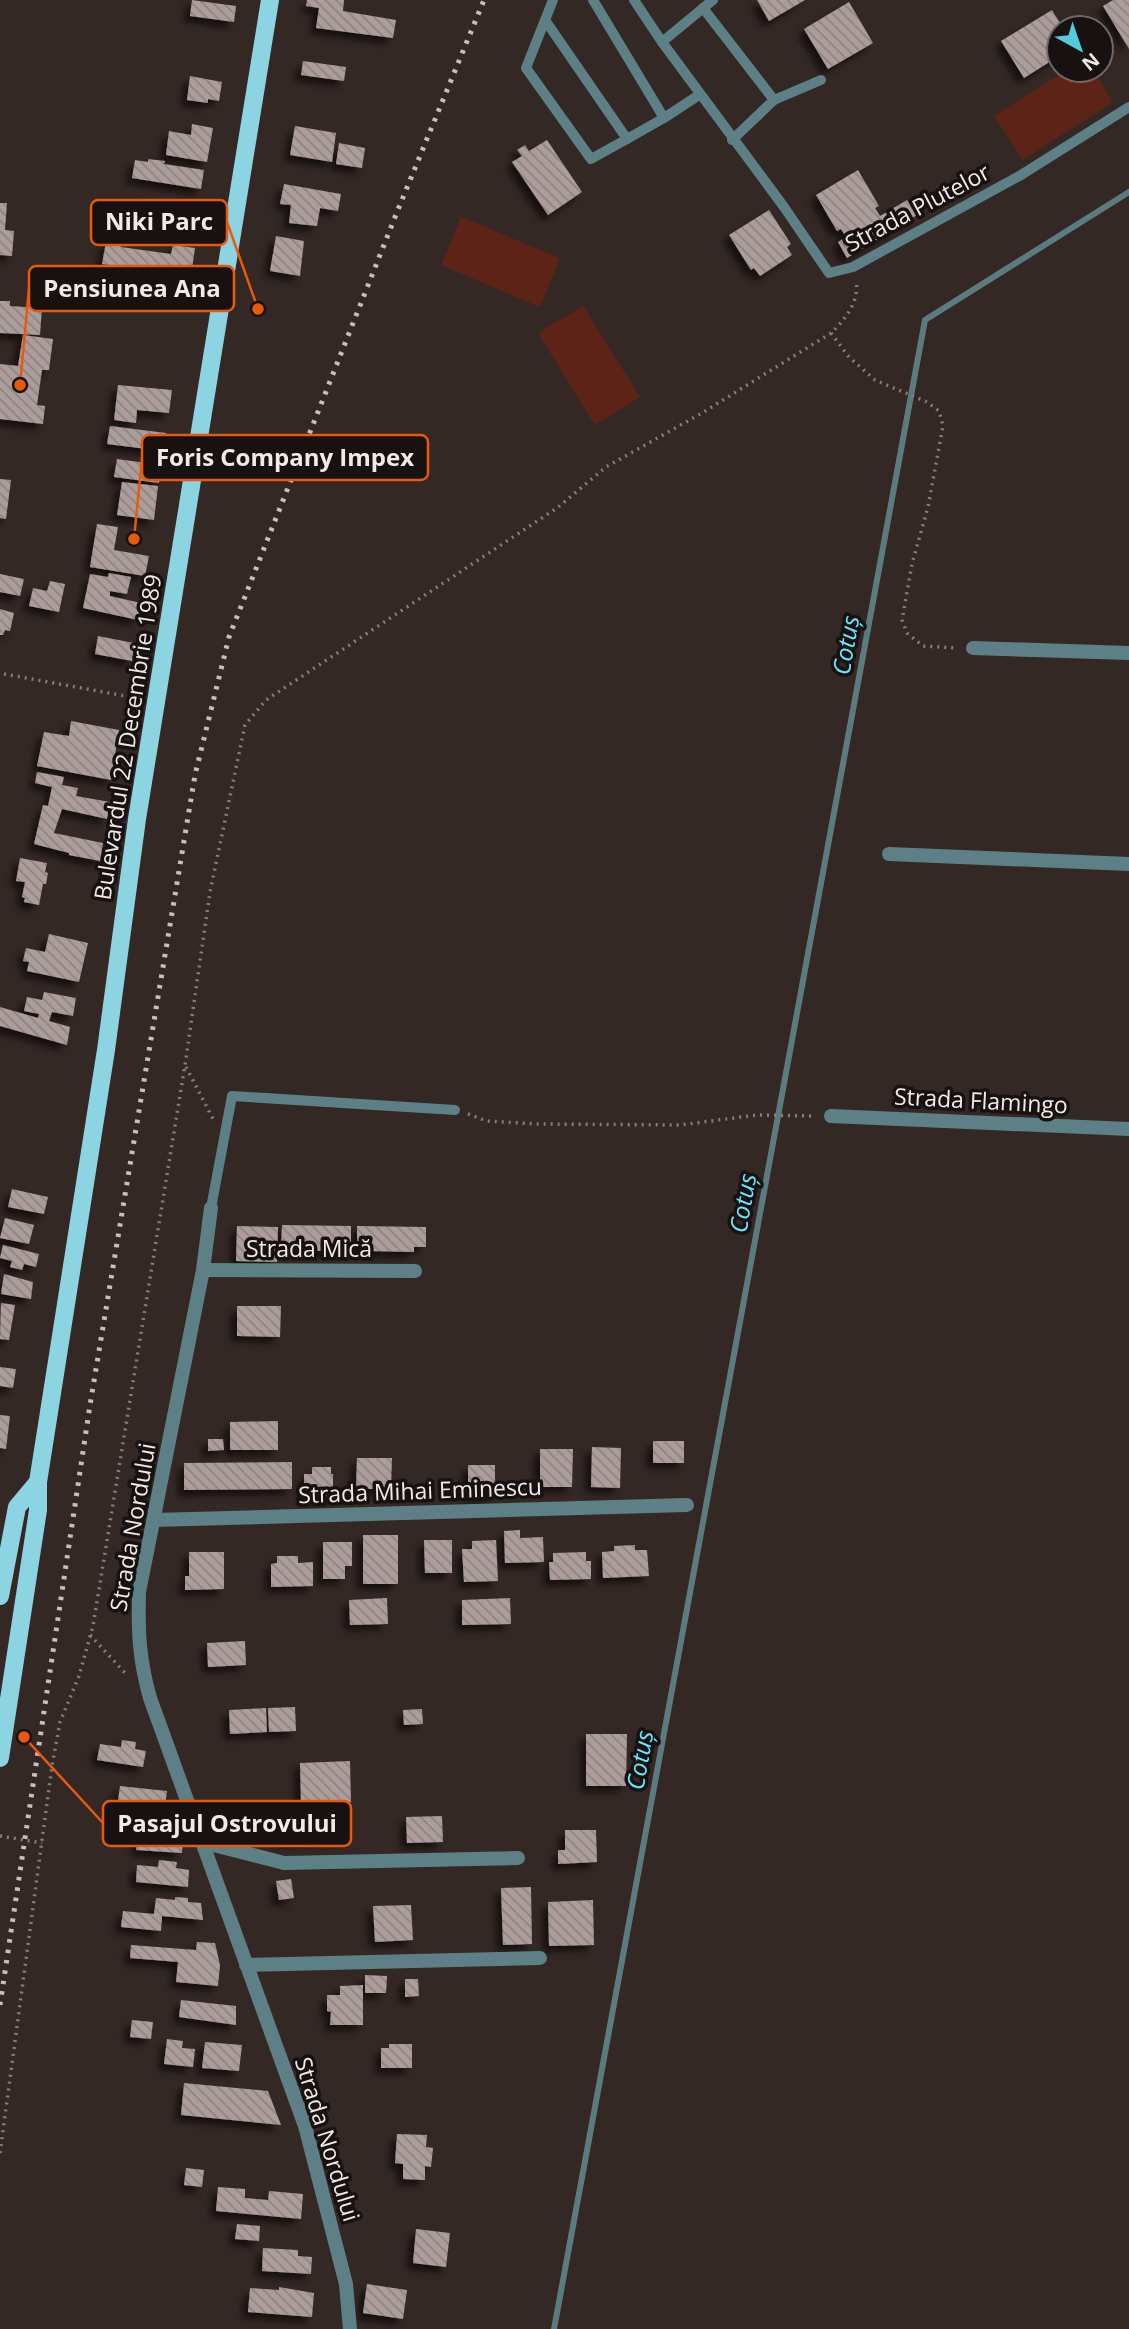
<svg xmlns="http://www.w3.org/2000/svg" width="1129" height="2329" font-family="'Open Sans',sans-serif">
	<defs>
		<pattern id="building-back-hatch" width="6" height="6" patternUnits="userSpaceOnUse" patternTransform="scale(1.75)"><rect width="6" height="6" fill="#ac9d9a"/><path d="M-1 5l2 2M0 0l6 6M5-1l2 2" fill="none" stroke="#8e8381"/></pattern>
		<filter id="shadow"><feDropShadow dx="-6" dy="6" stdDeviation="3.5" flood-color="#0009"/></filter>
	</defs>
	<rect width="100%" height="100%" fill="#342825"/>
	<g fill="#5d2317">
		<polygon points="1066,70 1093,70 1113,102 1023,160 994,116"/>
		<polygon points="461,217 560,258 540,307 441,265"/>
		<polygon points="583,306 640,397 595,425 538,333"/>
	</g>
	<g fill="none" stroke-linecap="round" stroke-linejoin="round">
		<polyline stroke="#5c7b80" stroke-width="6" points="554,2329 925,320 1129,192"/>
	</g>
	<g fill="url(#building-back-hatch)" filter="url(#shadow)">
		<polygon points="192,0 236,6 234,22 190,16"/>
		<polygon points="307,0 344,0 343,11 396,20 393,38 316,28 319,8 306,6"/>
		<polygon points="757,0 805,0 769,21"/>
		<polygon points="1113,0 1129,0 1129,49 1103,6"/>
		<polygon points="849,2 873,43 828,69 804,29"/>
		<polygon points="1052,10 1063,28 1059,28 1059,56 1024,78 1001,41"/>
		<polygon points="303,61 346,67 344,81 301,75"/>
		<polygon points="190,76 222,82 219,101 208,99 208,103 187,100"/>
		<polygon points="192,124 213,128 207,162 166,155 169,131 191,135"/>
		<polygon points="295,126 336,133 332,162 290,155"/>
		<polygon points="547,140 582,192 548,215 512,162 522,156 517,150 525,145 529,151"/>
		<polygon points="339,143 365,148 362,168 336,164"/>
		<polygon points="148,159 165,161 164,164 204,170 201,189 132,178 135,160 148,162"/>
		<polygon points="858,170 879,206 875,208 880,216 907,200 917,215 847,258 838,242 846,237 841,229 837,231 816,195"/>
		<polygon points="284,184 341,194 338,211 320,208 317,226 289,223 291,205 280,204"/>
		<polygon points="0,203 7,203 5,230 14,231 12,256 0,255"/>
		<polygon points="769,210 791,244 787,247 792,255 760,276 754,268 751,270 729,235"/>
		<polygon points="276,236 304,241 300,276 270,271"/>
		<polygon points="106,242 122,244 121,247 171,254 173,245 195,248 191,276 102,264"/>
		<polygon points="0,301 10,301 10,306 42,308 40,335 0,333"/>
		<polygon points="23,335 53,339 49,370 42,370 37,405 45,406 43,424 0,419 0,364 18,366"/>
		<polygon points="118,385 172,390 169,413 137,410 136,423 114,420"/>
		<polygon points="110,426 166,433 163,451 107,444"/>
		<polygon points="117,459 161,465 159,483 114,477"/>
		<polygon points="0,479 11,480 6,519 0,518"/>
		<polygon points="122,482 158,486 154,520 117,515"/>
		<polygon points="97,524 118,527 114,550 149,556 145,576 90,567"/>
		<polygon points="109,573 131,577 127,594 110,591 110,596 141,603 138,620 83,608 90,574 108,577"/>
		<polygon points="0,574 24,579 20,596 0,592"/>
		<polygon points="50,581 65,584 59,612 29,606 33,588 47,591"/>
		<polygon points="0,609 14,613 10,631 5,630 3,635 0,635"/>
		<polygon points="98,636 134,643 132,661 95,654"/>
		<polygon points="71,721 119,730 111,780 37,766 44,732 69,736"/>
		<polygon points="37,772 64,777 62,785 78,788 76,796 110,802 107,819 62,809 54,833 103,843 100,861 69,855 69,853 34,844 43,805 48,806 52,787 35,783"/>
		<polygon points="20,858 47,863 45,872 48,873 46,884 43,884 39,905 24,902 25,898 22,897 25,882 16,881"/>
		<polygon points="49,934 88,943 79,982 27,971 29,962 23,961 26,948 45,952"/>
		<polygon points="44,992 76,998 73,1016 52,1012 49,1021 70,1027 67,1045 0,1026 0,1007 38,1018 39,1014 24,1011 27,997 42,1000"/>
		<polygon points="12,1189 48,1197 44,1214 8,1207"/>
		<polygon points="5,1218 34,1225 29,1244 0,1238"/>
		<polygon points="282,1225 351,1226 351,1246 338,1246 338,1251 292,1251 292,1245 281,1245"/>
		<polygon points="237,1226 278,1227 277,1262 236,1261"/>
		<polygon points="357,1226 426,1227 426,1247 414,1247 414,1252 368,1251 368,1246 357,1246"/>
		<polygon points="3,1245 39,1254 36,1267 24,1264 22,1270 10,1267 12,1261 0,1258"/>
		<polygon points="4,1274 33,1282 31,1299 1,1294"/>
		<polygon points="1,1303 15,1305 9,1340 0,1339"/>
		<polygon points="237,1306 281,1306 280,1337 237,1336"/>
		<polygon points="0,1367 16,1369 13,1388 0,1386"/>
		<polygon points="0,1415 10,1416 6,1449 0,1448"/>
		<polygon points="278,1421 278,1450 230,1450 230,1422"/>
		<polygon points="208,1439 223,1439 224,1450 208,1451"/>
		<rect x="653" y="1441" width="31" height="22"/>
		<polygon points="592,1447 621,1448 620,1488 591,1487"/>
		<polygon points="540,1449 573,1449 572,1487 540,1487"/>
		<polygon points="357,1458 392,1458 391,1489 356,1489"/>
		<polygon points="292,1462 292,1489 184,1490 184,1463"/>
		<polygon points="468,1465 495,1465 495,1495 468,1496"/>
		<polygon points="312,1467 331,1467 331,1474 333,1474 333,1498 304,1499 304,1474 312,1474"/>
		<polygon points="520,1530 520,1538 543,1537 544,1562 505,1563 504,1531"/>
		<rect x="363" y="1535" width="35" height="49"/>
		<polygon points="424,1540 452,1540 452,1573 425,1573"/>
		<polygon points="496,1540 498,1581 464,1582 462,1549 472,1549 472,1541"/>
		<polygon points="323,1542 352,1542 352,1566 345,1566 345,1579 323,1579"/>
		<polygon points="635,1545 635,1550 647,1550 649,1576 603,1578 602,1552 614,1551 614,1546"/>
		<polygon points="189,1552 224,1552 224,1589 185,1590 185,1576 189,1576"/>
		<polygon points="586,1552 586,1561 591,1561 591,1579 550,1580 549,1562 553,1562 553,1553"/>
		<polygon points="277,1556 298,1556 298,1563 313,1562 313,1586 271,1587 271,1564 277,1563"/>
		<polygon points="387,1598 388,1624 350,1625 349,1600"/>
		<polygon points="510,1598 511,1624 462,1625 462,1600"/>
		<polygon points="245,1641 246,1665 208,1667 207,1643"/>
		<polygon points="295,1707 296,1731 269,1732 268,1708"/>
		<polygon points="266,1708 267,1732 230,1734 229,1710"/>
		<polygon points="422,1709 423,1724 404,1725 403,1710"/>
		<polygon points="586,1734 627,1734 626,1786 586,1786"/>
		<polygon points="122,1740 136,1742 135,1749 146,1751 143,1767 97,1760 100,1744 121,1747"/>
		<polygon points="350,1761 351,1802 301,1804 300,1763"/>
		<polygon points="120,1786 167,1791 164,1814 117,1808"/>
		<polygon points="442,1816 443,1842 407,1843 406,1817"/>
		<polygon points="350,1817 351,1838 281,1841 281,1820"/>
		<polygon points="142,1826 163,1828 163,1834 183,1835 182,1853 136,1850 138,1832 141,1832"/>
		<polygon points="565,1830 596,1830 597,1862 558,1864 558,1850 565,1850"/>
		<polygon points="159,1860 177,1862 176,1868 189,1870 188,1887 136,1882 137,1865 158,1867"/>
		<polygon points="291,1879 294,1898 279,1900 276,1881"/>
		<polygon points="531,1887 532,1944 503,1945 501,1888"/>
		<polygon points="175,1897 188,1898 188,1902 201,1903 203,1920 162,1916 161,1931 121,1927 123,1911 154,1914 156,1898 175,1900"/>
		<polygon points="593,1900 594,1945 549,1946 548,1902"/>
		<polygon points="411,1905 413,1940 375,1942 373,1906"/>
		<polygon points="197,1942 215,1943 220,1965 218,1986 176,1982 178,1962 130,1958 131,1945 196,1950"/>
		<polygon points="365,1975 387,1976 386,1993 365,1993"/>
		<polygon points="405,1979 418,1979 419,1996 405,1997"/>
		<polygon points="363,1985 363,2025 330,2025 331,2012 327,2011 327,1995 340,1995 340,1986"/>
		<polygon points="181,2000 236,2006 236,2025 179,2017"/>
		<polygon points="132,2020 153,2022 151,2039 130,2037"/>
		<polygon points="167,2039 183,2041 182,2048 195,2049 193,2067 164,2064"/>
		<polygon points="205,2042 242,2045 239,2071 202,2068"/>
		<polygon points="389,2044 412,2044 412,2068 381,2068 381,2048 389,2048"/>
		<polygon points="184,2083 268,2091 281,2125 181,2115"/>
		<polygon points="397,2134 427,2135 426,2147 433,2148 431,2167 425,2166 425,2180 403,2179 403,2164 395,2163"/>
		<polygon points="186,2168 204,2170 202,2187 184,2185"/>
		<polygon points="218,2187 245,2189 245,2198 268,2200 269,2191 303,2194 301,2219 216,2211"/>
		<polygon points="237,2224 260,2226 259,2241 235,2239"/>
		<polygon points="416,2229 450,2233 446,2267 413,2263"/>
		<polygon points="263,2248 298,2250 298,2256 312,2257 311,2274 262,2271"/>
		<polygon points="367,2284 407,2290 403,2319 363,2313"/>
		<polygon points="279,2287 314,2293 312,2317 248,2312 250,2288 279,2290"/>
	</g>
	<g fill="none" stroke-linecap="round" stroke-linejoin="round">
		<g stroke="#887d7b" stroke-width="3.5" stroke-dasharray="2 5" stroke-linecap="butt">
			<polyline points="831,333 849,357 875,380 927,402 939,411 943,426 928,507 912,564 902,620 907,633 923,646 956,648"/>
			<polyline points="4,674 137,698"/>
			<polyline points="186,1067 213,1119"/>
			<polyline points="468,1114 487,1121 537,1124 680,1125 757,1115 815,1116"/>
			<polyline points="90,1635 127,1675"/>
			<polyline points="0,1836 42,1843"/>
			<path d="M0,2153L52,1766L60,1722L79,1676L93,1626L185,1065L210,892L245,725L266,700L557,508L606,467L702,413L831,333C845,320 860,301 856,280"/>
		</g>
		<g stroke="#5d7f86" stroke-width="10">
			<polyline points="553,0 526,68 591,159 627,139"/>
			<polyline points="593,0 664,118"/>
			<polyline points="634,0 662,42 784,207 829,273 853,267 1021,175 1129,107"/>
			<polyline points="703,8 774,100"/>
			<polyline points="545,20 627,139 664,118 699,95"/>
			<polyline points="662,42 713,0"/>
			<polyline points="732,140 774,100 821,80"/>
			<polyline points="211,1208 232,1096 455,1110"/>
		</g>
		<g stroke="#5d7f86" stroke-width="14">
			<polyline points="973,648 1129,653"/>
			<polyline points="889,854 1129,864"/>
			<polyline points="831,1116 1129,1129"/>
			<path d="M211,1208L203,1270L139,1592C138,1632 139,1659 150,1698L305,2126L346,2284L350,2329"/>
			<polyline points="203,1270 415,1271"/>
			<polyline points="154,1520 687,1505"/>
			<polyline points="202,1842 284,1863 518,1858"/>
			<polyline points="246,1965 540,1958"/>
		</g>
		<g stroke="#8cd4e2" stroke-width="18">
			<polyline points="0,1596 17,1507 38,1482"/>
			<polyline points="0,1758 38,1510 38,1482 106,1050 137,819 270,0"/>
		</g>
		<polyline stroke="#c8bfbd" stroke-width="5" stroke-dasharray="3.5 7" stroke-linecap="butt" points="0,2005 90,1405 195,775 229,637 397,212 484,0"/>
	</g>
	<g text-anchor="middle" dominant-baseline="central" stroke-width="7" stroke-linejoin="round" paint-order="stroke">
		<g font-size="23" fill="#f2eae8" stroke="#171211">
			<text transform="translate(917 207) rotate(-28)">Strada Plutelor</text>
			<text transform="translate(127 737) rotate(-81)">Bulevardul 22 Decembrie 1989</text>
			<text transform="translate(981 1100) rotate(3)">Strada Flamingo</text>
			<text x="309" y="1248">Strada Mică</text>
			<text transform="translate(420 1490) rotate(-2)">Strada Mihai Eminescu</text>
			<text transform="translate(132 1527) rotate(-80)">Strada Nordului</text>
			<text transform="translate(328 2139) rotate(73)">Strada Nordului</text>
		</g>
		<g font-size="24" font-style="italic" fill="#65e7fe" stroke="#171211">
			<text transform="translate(845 645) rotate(-80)">Cotuș</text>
			<text transform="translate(742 1203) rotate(-80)">Cotuș</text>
			<text transform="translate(639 1760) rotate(-80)">Cotuș</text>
		</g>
	</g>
	<path fill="none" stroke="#e8590c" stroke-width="2.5" d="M258 309L227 222M20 385L29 289M134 539L142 458M24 1737L103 1823"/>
	<g fill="#e8590c" stroke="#171211" stroke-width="2.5">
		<circle cx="258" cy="309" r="7"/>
		<circle cx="20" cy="385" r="7"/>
		<circle cx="134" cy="539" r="7"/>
		<circle cx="24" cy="1737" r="7"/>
	</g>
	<g fill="#171211" stroke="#e8590c" stroke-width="2.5">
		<rect x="91" y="200" width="136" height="45" rx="7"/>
		<rect x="29" y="266" width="205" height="45" rx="7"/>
		<rect x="142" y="435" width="286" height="45" rx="7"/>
		<rect x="103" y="1801" width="248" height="45" rx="7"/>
	</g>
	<g font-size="24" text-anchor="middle" font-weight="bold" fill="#f2eae8">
		<text x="159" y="230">Niki Parc</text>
		<text x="132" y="297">Pensiunea Ana</text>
		<text x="285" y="466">Foris Company Impex</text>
		<text x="227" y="1832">Pasajul Ostrovului</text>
	</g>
	<g transform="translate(1080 49) rotate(140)"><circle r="33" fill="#171211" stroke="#6f6867" stroke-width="2"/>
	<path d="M0-5L12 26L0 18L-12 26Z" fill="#55cade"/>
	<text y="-10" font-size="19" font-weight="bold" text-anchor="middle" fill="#f2eae8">N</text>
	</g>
</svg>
